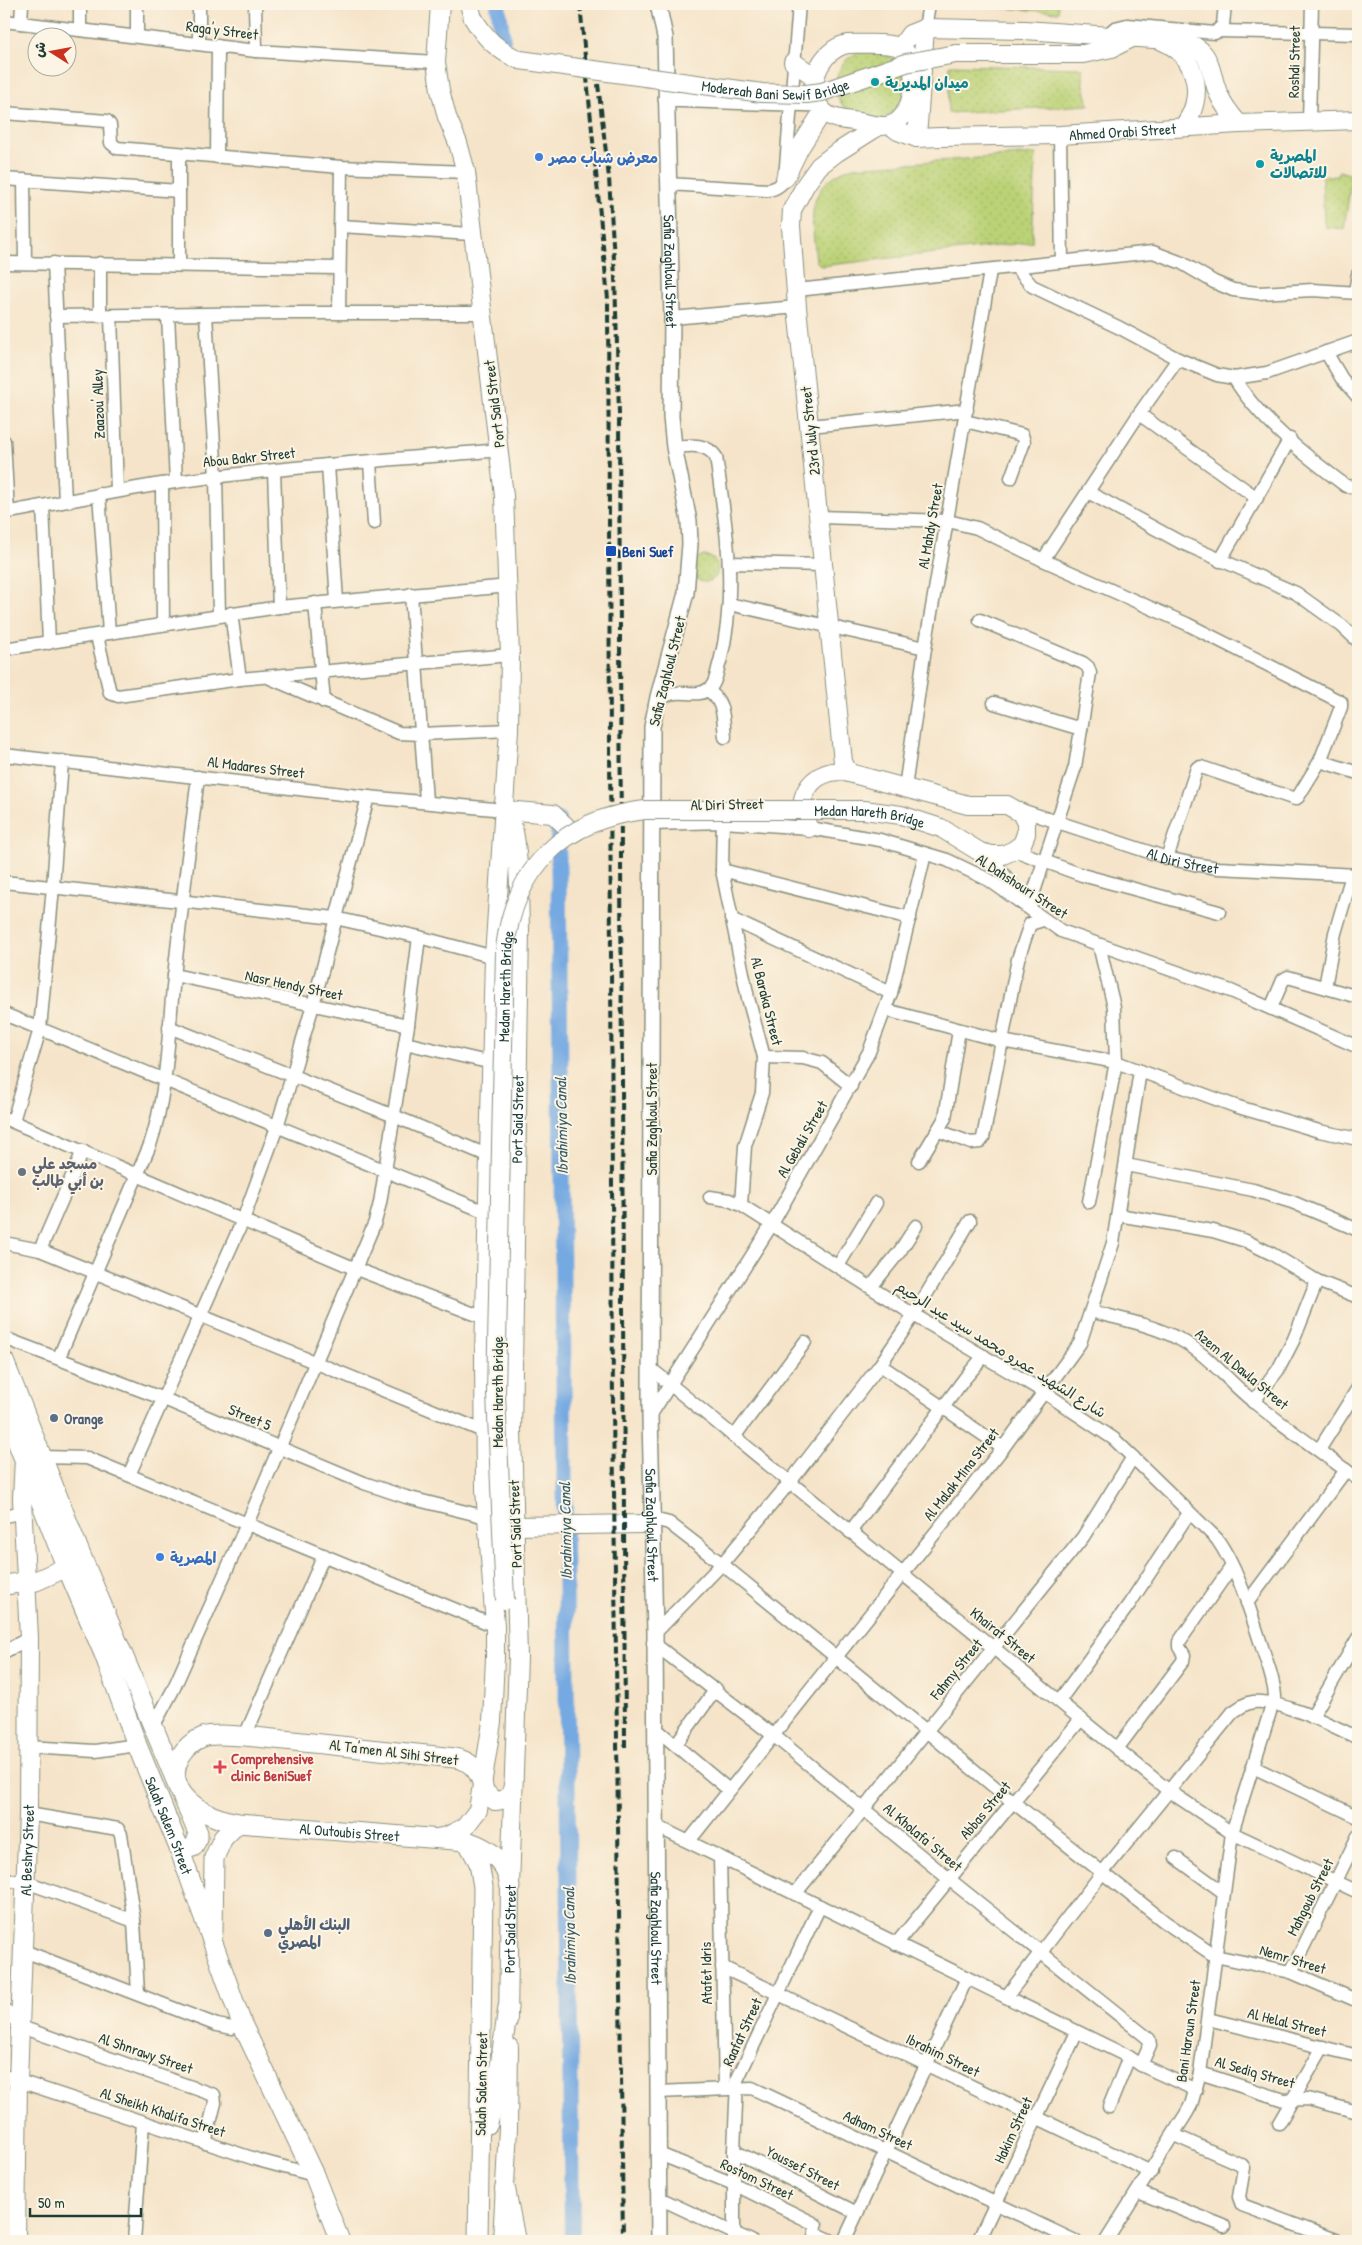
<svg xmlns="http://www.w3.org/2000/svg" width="1362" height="2245" font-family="'Patrick Hand','Playpen Sans Arabic',sans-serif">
	<defs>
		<pattern id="garden-dots" width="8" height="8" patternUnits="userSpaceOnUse" patternTransform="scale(1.25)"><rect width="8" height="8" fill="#bbd276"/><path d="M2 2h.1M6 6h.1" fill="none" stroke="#a0b567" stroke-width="1.8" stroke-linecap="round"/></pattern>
	</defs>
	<rect width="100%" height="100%" fill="#fcf5e5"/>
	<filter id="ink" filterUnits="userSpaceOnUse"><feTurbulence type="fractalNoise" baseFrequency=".02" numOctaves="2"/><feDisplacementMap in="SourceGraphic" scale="10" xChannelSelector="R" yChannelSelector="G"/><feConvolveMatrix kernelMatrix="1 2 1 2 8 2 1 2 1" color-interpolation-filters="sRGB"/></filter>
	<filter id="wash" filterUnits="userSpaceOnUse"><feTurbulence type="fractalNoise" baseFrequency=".0096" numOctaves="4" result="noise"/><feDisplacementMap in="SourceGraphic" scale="20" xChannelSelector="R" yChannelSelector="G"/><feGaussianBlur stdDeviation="1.12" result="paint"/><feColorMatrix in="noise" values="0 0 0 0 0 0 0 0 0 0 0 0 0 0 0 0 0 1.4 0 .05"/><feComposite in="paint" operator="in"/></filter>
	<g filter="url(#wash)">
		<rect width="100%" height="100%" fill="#f5e4c9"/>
		<g fill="url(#garden-dots)" stroke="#6d8855">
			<polygon points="951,4 1059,4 1058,12"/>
			<circle cx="871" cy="85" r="35"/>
			<polygon points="950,65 1083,68 1083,81 1089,105 948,113"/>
			<path d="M1036,154L1032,242L821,266L816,261C812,218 803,185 853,167Z"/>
			<polygon points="1339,171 1352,175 1344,229 1325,227 1324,222 1322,176 1338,176"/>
			<circle cx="705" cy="569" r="13"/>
		</g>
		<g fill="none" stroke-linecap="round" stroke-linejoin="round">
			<g stroke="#74a9e1" stroke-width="16">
				<polyline points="498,4 503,40"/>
				<polyline points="558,820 572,2241"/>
			</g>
		</g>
	</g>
	<g filter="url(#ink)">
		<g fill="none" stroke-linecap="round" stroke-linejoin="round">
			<defs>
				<g id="minor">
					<polyline points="80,4 80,30"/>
					<polyline points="137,4 137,36"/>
					<polyline points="255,4 256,51"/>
					<polyline points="4,21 256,51 436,62"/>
					<polyline points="21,23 22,4"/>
					<polyline points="925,28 929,4"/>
					<polyline points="1218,31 1358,34"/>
					<polyline points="1107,35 1115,28 1127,25 1215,33 1223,25 1225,4"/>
					<polyline points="199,44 199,4"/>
					<polyline points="4,113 107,121 110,125 111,143 117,148 341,167 466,172"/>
					<polyline points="1309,121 1312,4"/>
					<polyline points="1060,135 1062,262"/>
					<polyline points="217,157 218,46"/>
					<polyline points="4,179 179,191"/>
					<polyline points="24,180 25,263"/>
					<path d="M668,184L767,190C776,189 781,186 785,178L799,4"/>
					<polyline points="340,226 472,234"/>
					<polyline points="4,263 339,268"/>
					<polyline points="54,263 65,501"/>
					<polyline points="100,263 100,316"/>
					<polyline points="179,265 179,154"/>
					<polyline points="1015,266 1032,286 1120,328 1178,359 1217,375 1234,378 1267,373 1358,341"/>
					<polyline points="797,290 1153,252 1182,263 1214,282 1233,290 1258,293 1313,290 1358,293"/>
					<polyline points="1355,292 1358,274"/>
					<polyline points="339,313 341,167"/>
					<polyline points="168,315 176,482"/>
					<polyline points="206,315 216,477 219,615"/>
					<polyline points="56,316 289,313 483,313"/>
					<polyline points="111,316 117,491"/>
					<polyline points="672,318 797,307"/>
					<polyline points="1326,352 1342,379 1358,397"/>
					<path d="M1234,378C1259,420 1306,456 1346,486L1358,487"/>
					<polyline points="1139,414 1257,498"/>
					<polyline points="965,421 1022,435 1024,442 1011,478"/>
					<polyline points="810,426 967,410"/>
					<polyline points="4,441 8,513"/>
					<polyline points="370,462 374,523"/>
					<polyline points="328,465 337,601"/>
					<polyline points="274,471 279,607"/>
					<polyline points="162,484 163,624"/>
					<polyline points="1088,492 1180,542 1296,593 1342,626 1358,641"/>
					<polyline points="99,494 109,633"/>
					<polyline points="43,506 49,643"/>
					<path d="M4,513C61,503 118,490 175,482C283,467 392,460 500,450"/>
					<polyline points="819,517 948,521 977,528 1043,560 1187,624 1341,702 1341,707 1320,761 1298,797 1295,799 1201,767 1197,768 1167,858"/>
					<polyline points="1043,560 1139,414 1178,359"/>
					<polyline points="1220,561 1290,439"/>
					<polyline points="729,563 824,565"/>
					<polyline points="411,594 426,801"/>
					<polyline points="315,603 324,702"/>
					<polyline points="729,604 925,648"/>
					<polyline points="231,613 240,679"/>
					<polyline points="980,620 1083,663 1088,667 1090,673 1075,767 1029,907"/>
					<polyline points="97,636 110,693 118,696 240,679 510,655"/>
					<polyline points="4,649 279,607 509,586"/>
					<polyline points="270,678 399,733 421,734 509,730"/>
					<path d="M707,690C725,700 723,720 725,737"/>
					<polyline points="994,703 1081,729"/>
					<path d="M655,709C670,678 695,704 711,687C717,681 717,669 720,662C738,593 726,525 716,457C705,442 690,446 674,447"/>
					<polyline points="4,755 368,797 504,810"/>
					<polyline points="1320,761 1358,773"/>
					<polyline points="905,788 925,648 990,271"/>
					<path id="s1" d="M1015,808L1167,858L1194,864L1218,868L1358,875"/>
					<polyline points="723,814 722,870 748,998 764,1057 762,1093 745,1146 741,1205"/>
					<polyline points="652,824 723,822 809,828 880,840 947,860 989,880 1061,931 1231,991 1358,1047"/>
					<polyline points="1014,850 1082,875 1219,912"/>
					<polyline points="981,853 999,868 1023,899"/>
					<polyline points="722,870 910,918"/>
					<polyline points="4,882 335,918 419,937 494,957"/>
					<polyline points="731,919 891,993"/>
					<polyline points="174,975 408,1025"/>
					<polyline points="1325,987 1335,933 1352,875"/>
					<polyline points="1271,1008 1283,980 1288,977 1358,997"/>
					<polyline points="886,1010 1002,1041 1116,1062 1235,1106 1319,1131 1358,1139"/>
					<polyline points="4,1014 488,1213"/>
					<polyline points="169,1027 394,1116 489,1156"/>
					<polyline points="405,1043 492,1063"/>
					<polyline points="764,1057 803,1058 822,1063 851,1086"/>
					<polyline points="4,1118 356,1269 485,1318"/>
					<polyline points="13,1121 40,1029 53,887 62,761"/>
					<polyline points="939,1131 971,1143 980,1142 983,1138 1018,959 1030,924 1043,920"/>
					<polyline points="919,1161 945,1118 959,1030"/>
					<polyline points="1126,1165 1253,1190 1292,1202 1358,1230"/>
					<path d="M710,1197L729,1200L741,1205L914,1315L1044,1392L1114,1439L1217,1539C1239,1571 1250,1611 1262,1647C1267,1663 1274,1679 1275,1696L1232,1833L1200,2073L1191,2105L1186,2114L1106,2241"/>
					<polyline points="1089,1202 1116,1062 1114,1007 1099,945"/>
					<polyline points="1118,1215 1213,1231 1246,1241 1272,1254 1317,1281 1358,1297"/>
					<polyline points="4,1243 40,1250 483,1431"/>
					<polyline points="40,1250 83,1151"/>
					<polyline points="838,1266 876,1203"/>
					<polyline points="871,1287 900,1251 916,1226"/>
					<path d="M1091,1311C1119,1319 1149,1324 1175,1337C1207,1352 1227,1381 1254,1402C1287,1429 1323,1453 1358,1479"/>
					<polyline points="4,1338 164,1399 364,1483 406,1497 486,1517"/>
					<path d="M59,1357L150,1145C168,1091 168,1033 174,977C181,910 190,843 198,777"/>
					<polyline points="880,1365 1003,1448"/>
					<polyline points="650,1368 1169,1791 1232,1833 1358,1892"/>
					<polyline points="1253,1402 1278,1370 1294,1339 1317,1281"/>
					<polyline points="650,1416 772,1224 869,1052 891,993 925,854"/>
					<polyline points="734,1437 805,1342"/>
					<polyline points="1319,1450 1358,1388"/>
					<polyline points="41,1457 87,1458 495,1626"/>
					<polyline points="129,1475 243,1220 277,1127 313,1005 368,797"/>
					<polyline points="4,1516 24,1512"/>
					<polyline points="653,1519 669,1523 722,1564 1013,1802 1165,1922 1215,1956 1291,1972 1358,2001"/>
					<polyline points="850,1532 965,1378 984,1356"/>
					<polyline points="1247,1603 1346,1470"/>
					<polyline points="655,1633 722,1564 790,1482 880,1365 914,1315 970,1221"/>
					<polyline points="653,1643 773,1735 949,1879 1149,2039 1150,2045 1141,2065"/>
					<polyline points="4,1652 29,1638"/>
					<polyline points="1059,1701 1130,1603 1189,1513"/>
					<polyline points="1312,1717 1358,1638"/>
					<polyline points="153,1727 173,1690 247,1524 375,1222 380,1203 408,1025 419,937"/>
					<polyline points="655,1728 729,1790"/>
					<polyline points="245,1736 324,1555"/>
					<polyline points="676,1744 716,1689"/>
					<polyline points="28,1747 95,1751 137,1745"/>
					<polyline points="1117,1749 1183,1661 1184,1655 1179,1647 1179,1642 1232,1566"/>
					<polyline points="1253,1767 1358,1817"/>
					<polyline points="28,1814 118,1829 121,1834 134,1921 138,1994"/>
					<polyline points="656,1826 1129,2057 1141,2065 1196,2090"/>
					<polyline points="689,1841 1003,1448 1080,1343 1113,1243 1140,1071"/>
					<polyline points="720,1857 725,2088"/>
					<polyline points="1176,1858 1223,1892"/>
					<polyline points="4,1880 26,1882 134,1921"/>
					<polyline points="795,1894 1083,1537 1133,1457"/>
					<polyline points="896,1944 1081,1719"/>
					<polyline points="24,1951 217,2025 232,2028 242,2024"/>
					<polyline points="722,1967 1151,2172"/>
					<polyline points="1291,1972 1358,1836"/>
					<path d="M1006,1997L1103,1872L1233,1712C1239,1708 1245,1703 1253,1702C1281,1699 1333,1726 1358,1738"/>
					<polyline points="4,2009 21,2027 214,2095 215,2103 205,2143"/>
					<polyline points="1208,2019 1358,2056"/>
					<polyline points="1200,2073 1284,2100 1308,2099 1358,2112"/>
					<polyline points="4,2076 258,2160 314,2175"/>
					<polyline points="658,2092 752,2088 1075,2241"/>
					<polyline points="1109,2107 1129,2057"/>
					<polyline points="1279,2123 1323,2047"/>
					<polyline points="1174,2135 1242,2165 1244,2168 1239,2197 1242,2205 1339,2241"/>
					<polyline points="734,2151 857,2213"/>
					<polyline points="659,2154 734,2184 813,2223 816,2225 815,2233 832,2241"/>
					<polyline points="1138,2192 1224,2226"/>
					<polyline points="659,2198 751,2241"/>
					<polyline points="134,2241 143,2123"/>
					<polyline points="734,2241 734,2151 737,2080 820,1906"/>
					<polyline points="844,2241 967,1978"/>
					<polyline points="978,2241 1077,2032"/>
				</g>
				<g id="tertiary">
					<path id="s2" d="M658,4L665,37L672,318L671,417L674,447L689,521L690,544L686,593L658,697L652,727L650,1416L655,1633L659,2241"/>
					<polyline points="666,99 819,104"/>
				</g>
				<g id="secondary">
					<polyline points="469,4 473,18"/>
					<path d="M1162,41C1198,56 1206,97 1183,127"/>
					<path d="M848,44C861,44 891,42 901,48C922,61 915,119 890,125C880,128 869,124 860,122C849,120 832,120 824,112C801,90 821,48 848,44Z"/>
					<path d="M900,48L910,34L925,28L1025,30L1182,41C1214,50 1208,70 1219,95C1224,106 1231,115 1239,124"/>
					<polyline points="956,54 1083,54 1112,48 1134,37"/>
					<polyline points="793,62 815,77"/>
					<path id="s3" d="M890,125L898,131L917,138L940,137L1060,135L1239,124L1358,120"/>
					<polyline points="917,138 925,28"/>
					<polyline points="785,178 799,149 823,111"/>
					<polyline points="849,773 843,762 797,307 791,226 792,210 806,184 819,166 836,153 879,126"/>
					<polyline points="504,810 553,814 573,833"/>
					<path d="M809,828C792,800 810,771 842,771L968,805H1007L1021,813L1026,823V834L1022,844L1014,850L1003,855H992L980,852L941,828"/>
					<polyline points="515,1526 642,1524 653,1519"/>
					<path d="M483,1786L485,1792L495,1801C507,1800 512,1796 513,1784"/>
					<polyline points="437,1838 447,1836 465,1827 478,1810 492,1722 495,1658 495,1626 485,1489 484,1356 494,957 509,730 510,655 504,496 466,172 458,143 447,117 440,90 436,62 440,4"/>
					<path id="s4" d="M508,2021L510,1887L518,1657L512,1431L520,929C519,903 520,836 509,816"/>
					<path id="s5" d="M16,2241L18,2081L28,1814L29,1638L22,1499L24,1459"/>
					<polyline points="502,2241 508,2128 509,2047"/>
				</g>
				<g id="primary">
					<polyline points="4,1361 80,1553 198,1833 198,1838 193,1847 184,1849 179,1848"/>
					<path id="s6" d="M4,1408L62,1556L104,1654L137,1745L179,1848L242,2024L314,2175L340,2241"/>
					<polyline points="4,1585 36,1581 67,1567"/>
					<path id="s7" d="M483,1786C479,1770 471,1761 455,1758L245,1736C232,1736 215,1733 203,1737C193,1741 185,1748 180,1757C160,1794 208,1819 238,1823L467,1841C491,1849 506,1861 510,1887"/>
					<polyline points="467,1841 479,1863 483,1887 478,2241"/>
					<polyline points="213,1933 214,1858 223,1838 238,1823"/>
					<polyline points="488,2124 498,2080 508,2007"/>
				</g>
				<polyline id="trunk" points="505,2189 515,2241"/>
			</defs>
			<use href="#minor" stroke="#8a907e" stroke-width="15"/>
			<use href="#tertiary" stroke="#8a907e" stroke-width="18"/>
			<use href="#secondary" stroke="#8a907e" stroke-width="20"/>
			<use href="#primary" stroke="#8a907e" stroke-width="21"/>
			<use href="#trunk" stroke="#8a907e" stroke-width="22"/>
			<use href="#minor" stroke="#fff" stroke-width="12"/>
			<use href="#tertiary" stroke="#fff" stroke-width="15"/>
			<use href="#secondary" stroke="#fff" stroke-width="18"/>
			<use href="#primary" stroke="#fff" stroke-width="19"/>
			<use href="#trunk" stroke="#fff" stroke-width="20"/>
			<g stroke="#1f3d34" stroke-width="4" stroke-dasharray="8 4" stroke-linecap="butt">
				<polyline points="580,4 608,299 613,1407 623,2241"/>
				<polyline points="598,84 609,178 615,276 619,414 625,1749"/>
			</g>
			<defs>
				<g id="secondary-bridge">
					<path id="s8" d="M473,18C485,38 498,51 520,60L762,93L806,94L822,92L906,63L956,54"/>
					<path id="s9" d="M505,1600L496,1394L505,949C514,868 564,819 645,810H864L901,815L941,828"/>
				</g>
			</defs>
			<use href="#secondary-bridge" stroke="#8a907e" stroke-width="20" stroke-linecap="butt"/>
			<use href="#secondary-bridge" stroke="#fff" stroke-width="18"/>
		</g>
	</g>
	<g fill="#0f9aa8" stroke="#fcf5e5" stroke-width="2">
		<circle cx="875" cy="82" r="5"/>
		<circle cx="1260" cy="164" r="5"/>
	</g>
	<g fill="#3f7fe0" stroke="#fcf5e5" stroke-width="2">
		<circle cx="539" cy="157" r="5"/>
		<circle cx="160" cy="1557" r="5"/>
	</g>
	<rect fill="#1a4fb4" stroke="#fcf5e5" stroke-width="2" x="605" y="545" width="12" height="12" rx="2.5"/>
	<circle fill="#6b7280" stroke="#fcf5e5" stroke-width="2" cx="22" cy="1172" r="5"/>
	<g fill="#5c6f8a" stroke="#fcf5e5" stroke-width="2">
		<circle cx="54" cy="1418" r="5"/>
		<circle cx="268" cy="1933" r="5"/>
	</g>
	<path fill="#e0444e" stroke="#fcf5e5" stroke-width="2" d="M217.5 1759.5h5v5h5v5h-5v5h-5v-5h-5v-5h5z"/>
	<g text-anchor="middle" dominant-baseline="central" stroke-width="4" stroke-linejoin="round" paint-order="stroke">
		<g font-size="15" fill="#1f3d34" stroke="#fcf5e5">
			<text transform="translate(222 30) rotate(7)">Raga'y Street</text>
			<text transform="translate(1294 62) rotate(-89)">Roshdi Street</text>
			<text stroke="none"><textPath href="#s8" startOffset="322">Modereah Bani Sewif Bridge</textPath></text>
			<text stroke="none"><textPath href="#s3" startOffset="236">Ahmed Orabi Street</textPath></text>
			<text stroke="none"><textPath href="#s2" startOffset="268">Safia Zaghloul Street</textPath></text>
			<text transform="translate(98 404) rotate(-92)">Zaazou' Alley</text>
			<text transform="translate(494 404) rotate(-97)">Port Said Street</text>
			<text transform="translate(810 431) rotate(-96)">23rd July Street</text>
			<text transform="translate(249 457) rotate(-6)">Abou Bakr Street</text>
			<text transform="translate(930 526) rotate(-80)">Al Mahdy Street</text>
			<text transform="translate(667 671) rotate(-76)">Safia Zaghloul Street</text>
			<text transform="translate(256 767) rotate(7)">Al Madares Street</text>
			<text transform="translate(727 804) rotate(-1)">Al Diri Street</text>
			<text stroke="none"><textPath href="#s9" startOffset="1092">Medan Hareth Bridge</textPath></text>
			<text stroke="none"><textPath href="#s1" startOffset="176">Al Diri Street</textPath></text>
			<text transform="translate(1022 886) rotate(33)">Al Dahshouri Street</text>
			<text transform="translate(294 985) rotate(12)">Nasr Hendy Street</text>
			<text stroke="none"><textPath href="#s9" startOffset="614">Medan Hareth Bridge</textPath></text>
			<text transform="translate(767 1001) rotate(76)">Al Baraka Street</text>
			<text stroke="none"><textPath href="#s4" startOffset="902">Port Said Street</textPath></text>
			<text transform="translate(651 1119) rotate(-90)">Safia Zaghloul Street</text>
			<text transform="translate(802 1139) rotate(-60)">Al Gebali Street</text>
			<text transform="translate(1001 1349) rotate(32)">شارع الشهيد عمرو محمد سيد عبد الرحيم</text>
			<text transform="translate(1242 1369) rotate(40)">Azem Al Dawla Street</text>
			<text transform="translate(497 1392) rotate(-90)">Medan Hareth Bridge</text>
			<text transform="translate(250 1417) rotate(23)">Street 5</text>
			<text transform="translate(961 1474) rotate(-52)">Al Malak Mina Street</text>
			<text transform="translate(515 1524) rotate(-92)">Port Said Street</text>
			<text stroke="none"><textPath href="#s2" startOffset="1528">Safia Zaghloul Street</textPath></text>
			<text transform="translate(1003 1635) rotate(39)">Khairat Street</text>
			<text transform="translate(956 1669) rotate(-51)">Fahmy Street</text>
			<text transform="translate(394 1752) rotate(7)">Al Ta'men Al Sihi Street</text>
			<text transform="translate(985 1810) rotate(-50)">Abbas Street</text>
			<text stroke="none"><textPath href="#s6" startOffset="449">Salah Salem Street</textPath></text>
			<text stroke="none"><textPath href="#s7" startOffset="542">Al Outoubis Street</textPath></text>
			<text transform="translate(923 1837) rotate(40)">Al Kholafa' Street</text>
			<text stroke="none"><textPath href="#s5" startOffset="391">Al Beshry Street</textPath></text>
			<text transform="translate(1310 1897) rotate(-63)">Mahgoub Street</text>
			<text stroke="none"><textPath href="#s4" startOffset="92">Port Said Street</textPath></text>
			<text stroke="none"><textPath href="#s2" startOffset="1931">Safia Zaghloul Street</textPath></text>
			<text transform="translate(1293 1959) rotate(17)">Nemr Street</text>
			<text transform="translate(706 1973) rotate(-91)">Atafet Idris</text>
			<text transform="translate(1287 2022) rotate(14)">Al Helal Street</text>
			<text transform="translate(1188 2031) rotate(-82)">Bani Haroun Street</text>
			<text transform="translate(742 2032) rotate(-65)">Raafat Street</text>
			<text transform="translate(146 2053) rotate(19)">Al Shnrawy Street</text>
			<text transform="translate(943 2055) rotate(26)">Ibrahim Street</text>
			<text transform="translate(1255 2072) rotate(16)">Al Sediq Street</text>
			<text transform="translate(481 2084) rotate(-89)">Salah Salem Street</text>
			<text transform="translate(163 2112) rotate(18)">Al Sheikh Khalifa Street</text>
			<text transform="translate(878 2130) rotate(25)">Adham Street</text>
			<text transform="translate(1013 2130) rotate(-65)">Hakim Street</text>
			<text transform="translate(803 2168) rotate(27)">Youssef Street</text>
			<text transform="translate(757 2179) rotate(25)">Rostom Street</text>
		</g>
		<g font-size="15" font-weight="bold" fill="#0d838f" stroke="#fcf5e5" text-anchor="start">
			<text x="885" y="82">ميدان المديرية</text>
			<text x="1270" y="155">المصرية<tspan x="1270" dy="17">للاتصالات</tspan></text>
		</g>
		<g font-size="15" font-weight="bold" fill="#366cbe" stroke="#fcf5e5" text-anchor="start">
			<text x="549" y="157">معرض شباب مصر</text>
			<text x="170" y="1557">المصرية</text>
		</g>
		<g font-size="15" font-weight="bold" fill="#164399" stroke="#fcf5e5" text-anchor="start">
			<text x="622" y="551">Beni Suef</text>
		</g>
		<g font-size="15" font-weight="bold" fill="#5b616d" stroke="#fcf5e5" text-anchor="start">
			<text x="32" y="1163">مسجد علي<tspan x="32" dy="17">بن أبي طالب</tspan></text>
		</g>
		<g font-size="15" font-weight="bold" fill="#4e5e75" stroke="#fcf5e5" text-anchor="start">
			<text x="64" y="1418">Orange</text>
			<text x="278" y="1924">البنك الأهلي<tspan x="278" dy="17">المصري</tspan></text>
		</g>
		<g font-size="15" font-weight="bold" fill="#be3a42" stroke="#fcf5e5" text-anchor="start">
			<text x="231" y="1758">Comprehensive<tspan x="231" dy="17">clinic BeniSuef</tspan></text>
		</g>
		<g font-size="16" font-style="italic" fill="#395d68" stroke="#fcf5e5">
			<text transform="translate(561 1126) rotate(-91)">Ibrahimiya Canal</text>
			<text transform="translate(565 1531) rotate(-91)">Ibrahimiya Canal</text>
			<text transform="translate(569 1936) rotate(-91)">Ibrahimiya Canal</text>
		</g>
	</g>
	<rect width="1362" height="2245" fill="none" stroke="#fcf5e5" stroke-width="20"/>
	<g transform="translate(52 52) rotate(281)"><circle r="24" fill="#fcf5e5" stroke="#a4ab9e"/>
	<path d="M0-4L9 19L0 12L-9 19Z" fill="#c8321e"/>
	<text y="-8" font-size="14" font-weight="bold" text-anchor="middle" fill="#1f3d34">ش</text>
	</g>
	<path d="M30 2208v8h111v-8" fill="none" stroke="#1f3d34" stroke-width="2.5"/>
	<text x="38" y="2208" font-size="15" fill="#1f3d34" stroke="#fcf5e5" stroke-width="4" paint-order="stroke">50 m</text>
</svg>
